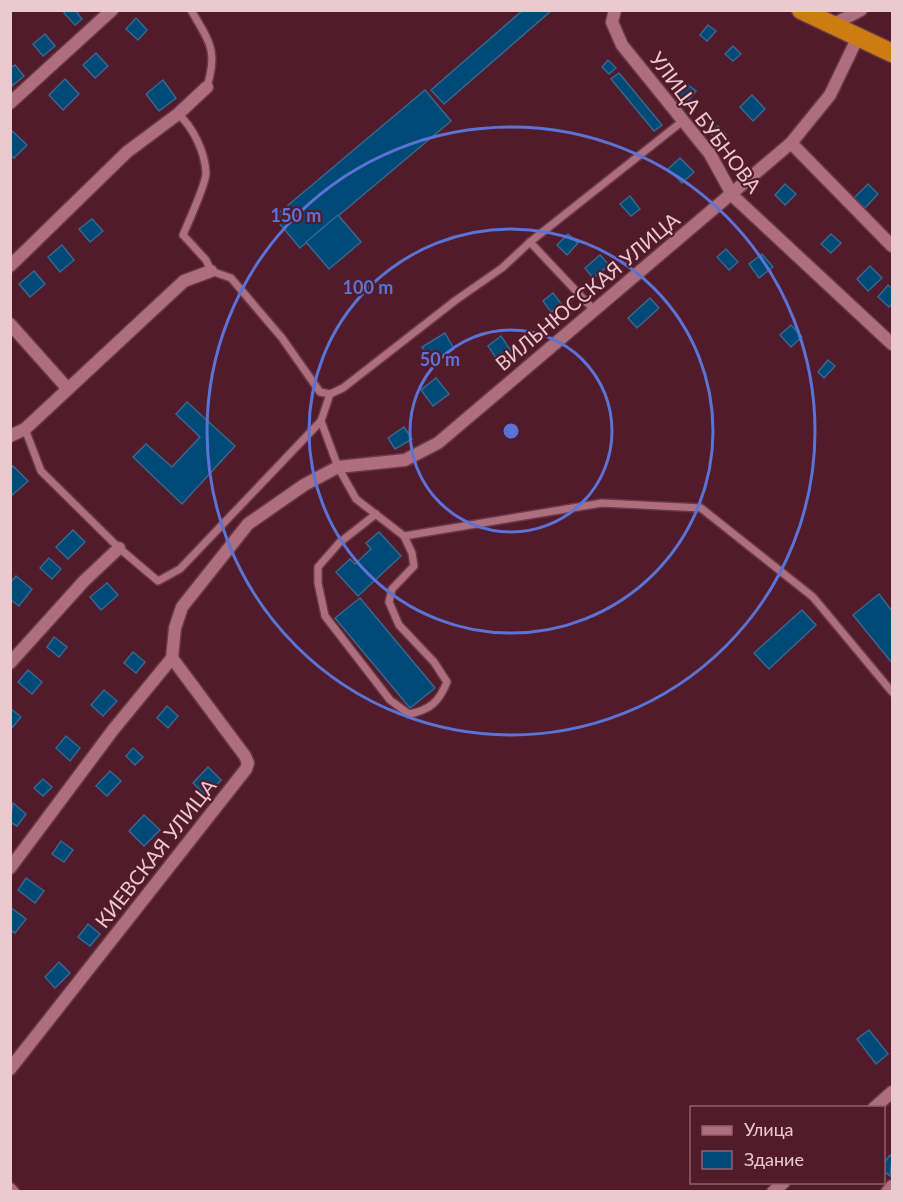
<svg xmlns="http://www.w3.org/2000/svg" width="903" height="1202" font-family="Lato,sans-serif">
	<rect width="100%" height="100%" fill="#521b2b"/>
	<g fill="#004a78" stroke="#36678e" stroke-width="1.5">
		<polygon points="66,10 75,10 82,19 75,25 64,13"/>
		<polygon points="523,10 552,10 444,104 431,90"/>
		<polygon points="136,18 147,30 138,40 126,29"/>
		<polygon points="708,25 716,31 707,41 700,35"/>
		<polygon points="45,34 55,46 43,56 33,44"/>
		<polygon points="733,46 741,54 733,61 725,54"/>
		<polygon points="96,53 108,66 95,78 83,65"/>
		<polygon points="608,60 616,68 609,74 602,67"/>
		<polygon points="15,65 24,76 12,86 10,68"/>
		<polygon points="619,73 662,125 654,131 611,79"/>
		<polygon points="65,79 79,94 63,110 49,95"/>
		<polygon points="163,80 176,98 159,111 146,94"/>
		<polygon points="685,83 696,91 687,102 677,94"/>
		<polygon points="425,90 451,121 300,248 274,217"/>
		<polygon points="752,95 765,109 753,121 740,107"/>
		<polygon points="718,126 726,135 719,142 710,133"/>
		<polygon points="10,129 27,145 14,158 10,155"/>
		<polygon points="680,158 694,172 682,183 668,169"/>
		<polygon points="785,184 796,194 785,205 775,195"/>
		<polygon points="868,184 878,194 865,208 854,198"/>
		<polygon points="630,196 640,209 631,216 620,204"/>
		<polygon points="338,215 361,242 329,269 306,242"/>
		<polygon points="92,219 103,231 90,242 79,229"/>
		<polygon points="568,234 578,243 567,255 557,245"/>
		<polygon points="831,234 841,243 831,253 821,244"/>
		<polygon points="62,245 74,260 60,272 48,257"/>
		<polygon points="726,249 738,262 729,270 717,257"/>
		<polygon points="762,254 773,267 759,278 749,264"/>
		<polygon points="600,255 609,265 593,278 585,268"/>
		<polygon points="870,266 882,278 868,291 857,279"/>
		<polygon points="34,271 45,284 30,297 19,284"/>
		<polygon points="888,285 892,289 892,304 889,307 878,297"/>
		<polygon points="553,293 562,305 551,312 543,301"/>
		<polygon points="650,298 659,308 637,328 628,318"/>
		<polygon points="791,325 802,337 791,347 780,335"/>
		<polygon points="445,333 454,349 432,363 422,347"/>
		<polygon points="501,336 511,351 498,361 488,346"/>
		<polygon points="828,360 835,366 824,378 818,372"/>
		<polygon points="436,378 449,394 433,406 421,390"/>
		<polygon points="187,402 235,446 182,504 133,457 146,444 172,467 200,437 176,414"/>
		<polygon points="404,427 412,439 395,449 388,438"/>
		<polygon points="13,466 28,481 10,497 10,469"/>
		<polygon points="73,530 85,542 68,559 56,547"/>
		<polygon points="379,532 401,556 358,596 336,572 350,559 355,564 371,549 366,543"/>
		<polygon points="49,558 61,569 52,579 40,568"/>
		<polygon points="16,576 32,589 19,606 10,599 10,583"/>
		<polygon points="107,583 118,595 101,610 90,597"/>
		<polygon points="879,594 892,611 892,663 853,615"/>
		<polygon points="360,598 435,688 410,708 335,618"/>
		<polygon points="802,610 816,625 769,669 754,653"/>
		<polygon points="54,637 67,647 59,657 47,647"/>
		<polygon points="133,652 145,662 136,673 124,663"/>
		<polygon points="28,670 42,682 32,694 18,682"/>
		<polygon points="104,690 117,701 103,716 91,705"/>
		<polygon points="167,706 178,716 168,728 157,718"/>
		<polygon points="10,708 21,717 10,730"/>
		<polygon points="66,736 80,748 70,761 56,748"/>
		<polygon points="133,748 143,757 135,765 126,756"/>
		<polygon points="208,767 221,780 206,796 193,783"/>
		<polygon points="110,771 121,781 107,796 96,786"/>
		<polygon points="43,779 52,787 43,796 34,788"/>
		<polygon points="13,803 26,814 17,826 10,822"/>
		<polygon points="144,815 160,830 144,846 129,831"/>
		<polygon points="61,841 73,850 64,862 52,854"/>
		<polygon points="26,878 44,891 35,903 18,890"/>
		<polygon points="10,907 26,919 15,933 10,930"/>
		<polygon points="88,924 100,934 90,946 78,937"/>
		<polygon points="59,962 70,973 55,988 45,977"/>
		<polygon points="869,1030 888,1054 876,1064 857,1039"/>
		<polygon points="890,1155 892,1158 890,1176 884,1171 884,1163"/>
	</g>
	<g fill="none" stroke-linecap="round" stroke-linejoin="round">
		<defs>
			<g id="lane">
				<path d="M191,10C210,43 218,50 207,87"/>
				<path d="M178,114C193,127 205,152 206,173C206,184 188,223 183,235L206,260L211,271L231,278L282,338L320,392L330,394L321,421L338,467L356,499L404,536L602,503L701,508L813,597L892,692"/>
				<polyline points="530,242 593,309"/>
				<polyline points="330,394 343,388 456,300 502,268 530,242 684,120"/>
				<polyline points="25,429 41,471 119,548 158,581 180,569 321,421"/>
				<path d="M376,514L339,543L318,567V583L325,616L390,700L409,714C430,710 439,702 447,682L434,662L399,625L389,602L392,589L414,566L412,553L404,536"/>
			</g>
			<g id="street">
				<polyline points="615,10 612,22 622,45 710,154 733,196 892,344"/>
				<polyline points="832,25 861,10"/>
				<polyline points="10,103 112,10"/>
				<polyline points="791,143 892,246"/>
				<polyline points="10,266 127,152 178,114 207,87"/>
				<polyline points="10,324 68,389"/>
				<polyline points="10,436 25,429 184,281 211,271"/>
				<polyline points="10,663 84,581 119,548"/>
				<polyline points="10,868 113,730 172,658 175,628 182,607 248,524 304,485 338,467 405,460 438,443 791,143 830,95 858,37"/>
				<polyline points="10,1069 246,769 248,763 245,756 172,658"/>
				<polyline points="874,1108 892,1092"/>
				<polyline points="10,1189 13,1192"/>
				<polyline points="773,1192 784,1182"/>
				<polyline points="887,1192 892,1186"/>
			</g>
			<polyline id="highway" points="801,10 892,53"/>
		</defs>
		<use href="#lane" stroke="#683948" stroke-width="10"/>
		<use href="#street" stroke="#683948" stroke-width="15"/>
		<use href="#highway" stroke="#683948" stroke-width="21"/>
		<use href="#lane" stroke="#ae6e7d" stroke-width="7"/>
		<use href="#street" stroke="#ae6e7d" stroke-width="12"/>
		<use href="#highway" stroke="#cc7c11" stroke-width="18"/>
	</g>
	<g fill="none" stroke="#5b73d5" stroke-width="3">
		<circle cx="511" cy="431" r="101"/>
		<circle cx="511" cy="431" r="202"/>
		<circle cx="511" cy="431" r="304"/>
	</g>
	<g text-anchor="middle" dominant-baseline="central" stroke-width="4.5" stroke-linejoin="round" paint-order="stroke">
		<g font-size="20" fill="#ecc8cf" stroke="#521b2b">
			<text transform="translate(706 122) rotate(53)">УЛИЦА БУБНОВА</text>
			<text transform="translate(587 291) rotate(-40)">ВИЛЬНЮССКАЯ УЛИЦА</text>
			<text transform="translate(155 853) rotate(-52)">КИЕВСКАЯ УЛИЦА</text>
		</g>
	</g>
	<circle cx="511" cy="431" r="9" fill="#5b73d5" stroke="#521b2b" stroke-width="3"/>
	<g font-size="18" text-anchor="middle" font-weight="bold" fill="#5b73d5" stroke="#521b2b" stroke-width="4.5" stroke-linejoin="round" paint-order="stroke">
		<text x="296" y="222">150 m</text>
		<text x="368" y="294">100 m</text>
		<text x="440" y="366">50 m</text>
	</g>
	<rect width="903" height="1202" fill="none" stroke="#ecc8cf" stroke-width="24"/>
	<rect x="690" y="1106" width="195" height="78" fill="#521b2b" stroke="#90606d" stroke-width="1.5"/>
	<rect x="702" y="1126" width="30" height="9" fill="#ae6e7d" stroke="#90606d" stroke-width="1.5"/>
	<text x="744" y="1136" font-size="18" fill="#ecc8cf">Улица</text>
	<rect x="702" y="1151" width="30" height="18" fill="#004a78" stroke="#90606d" stroke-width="1.5"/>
	<text x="744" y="1166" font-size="18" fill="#ecc8cf">Здание</text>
</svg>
